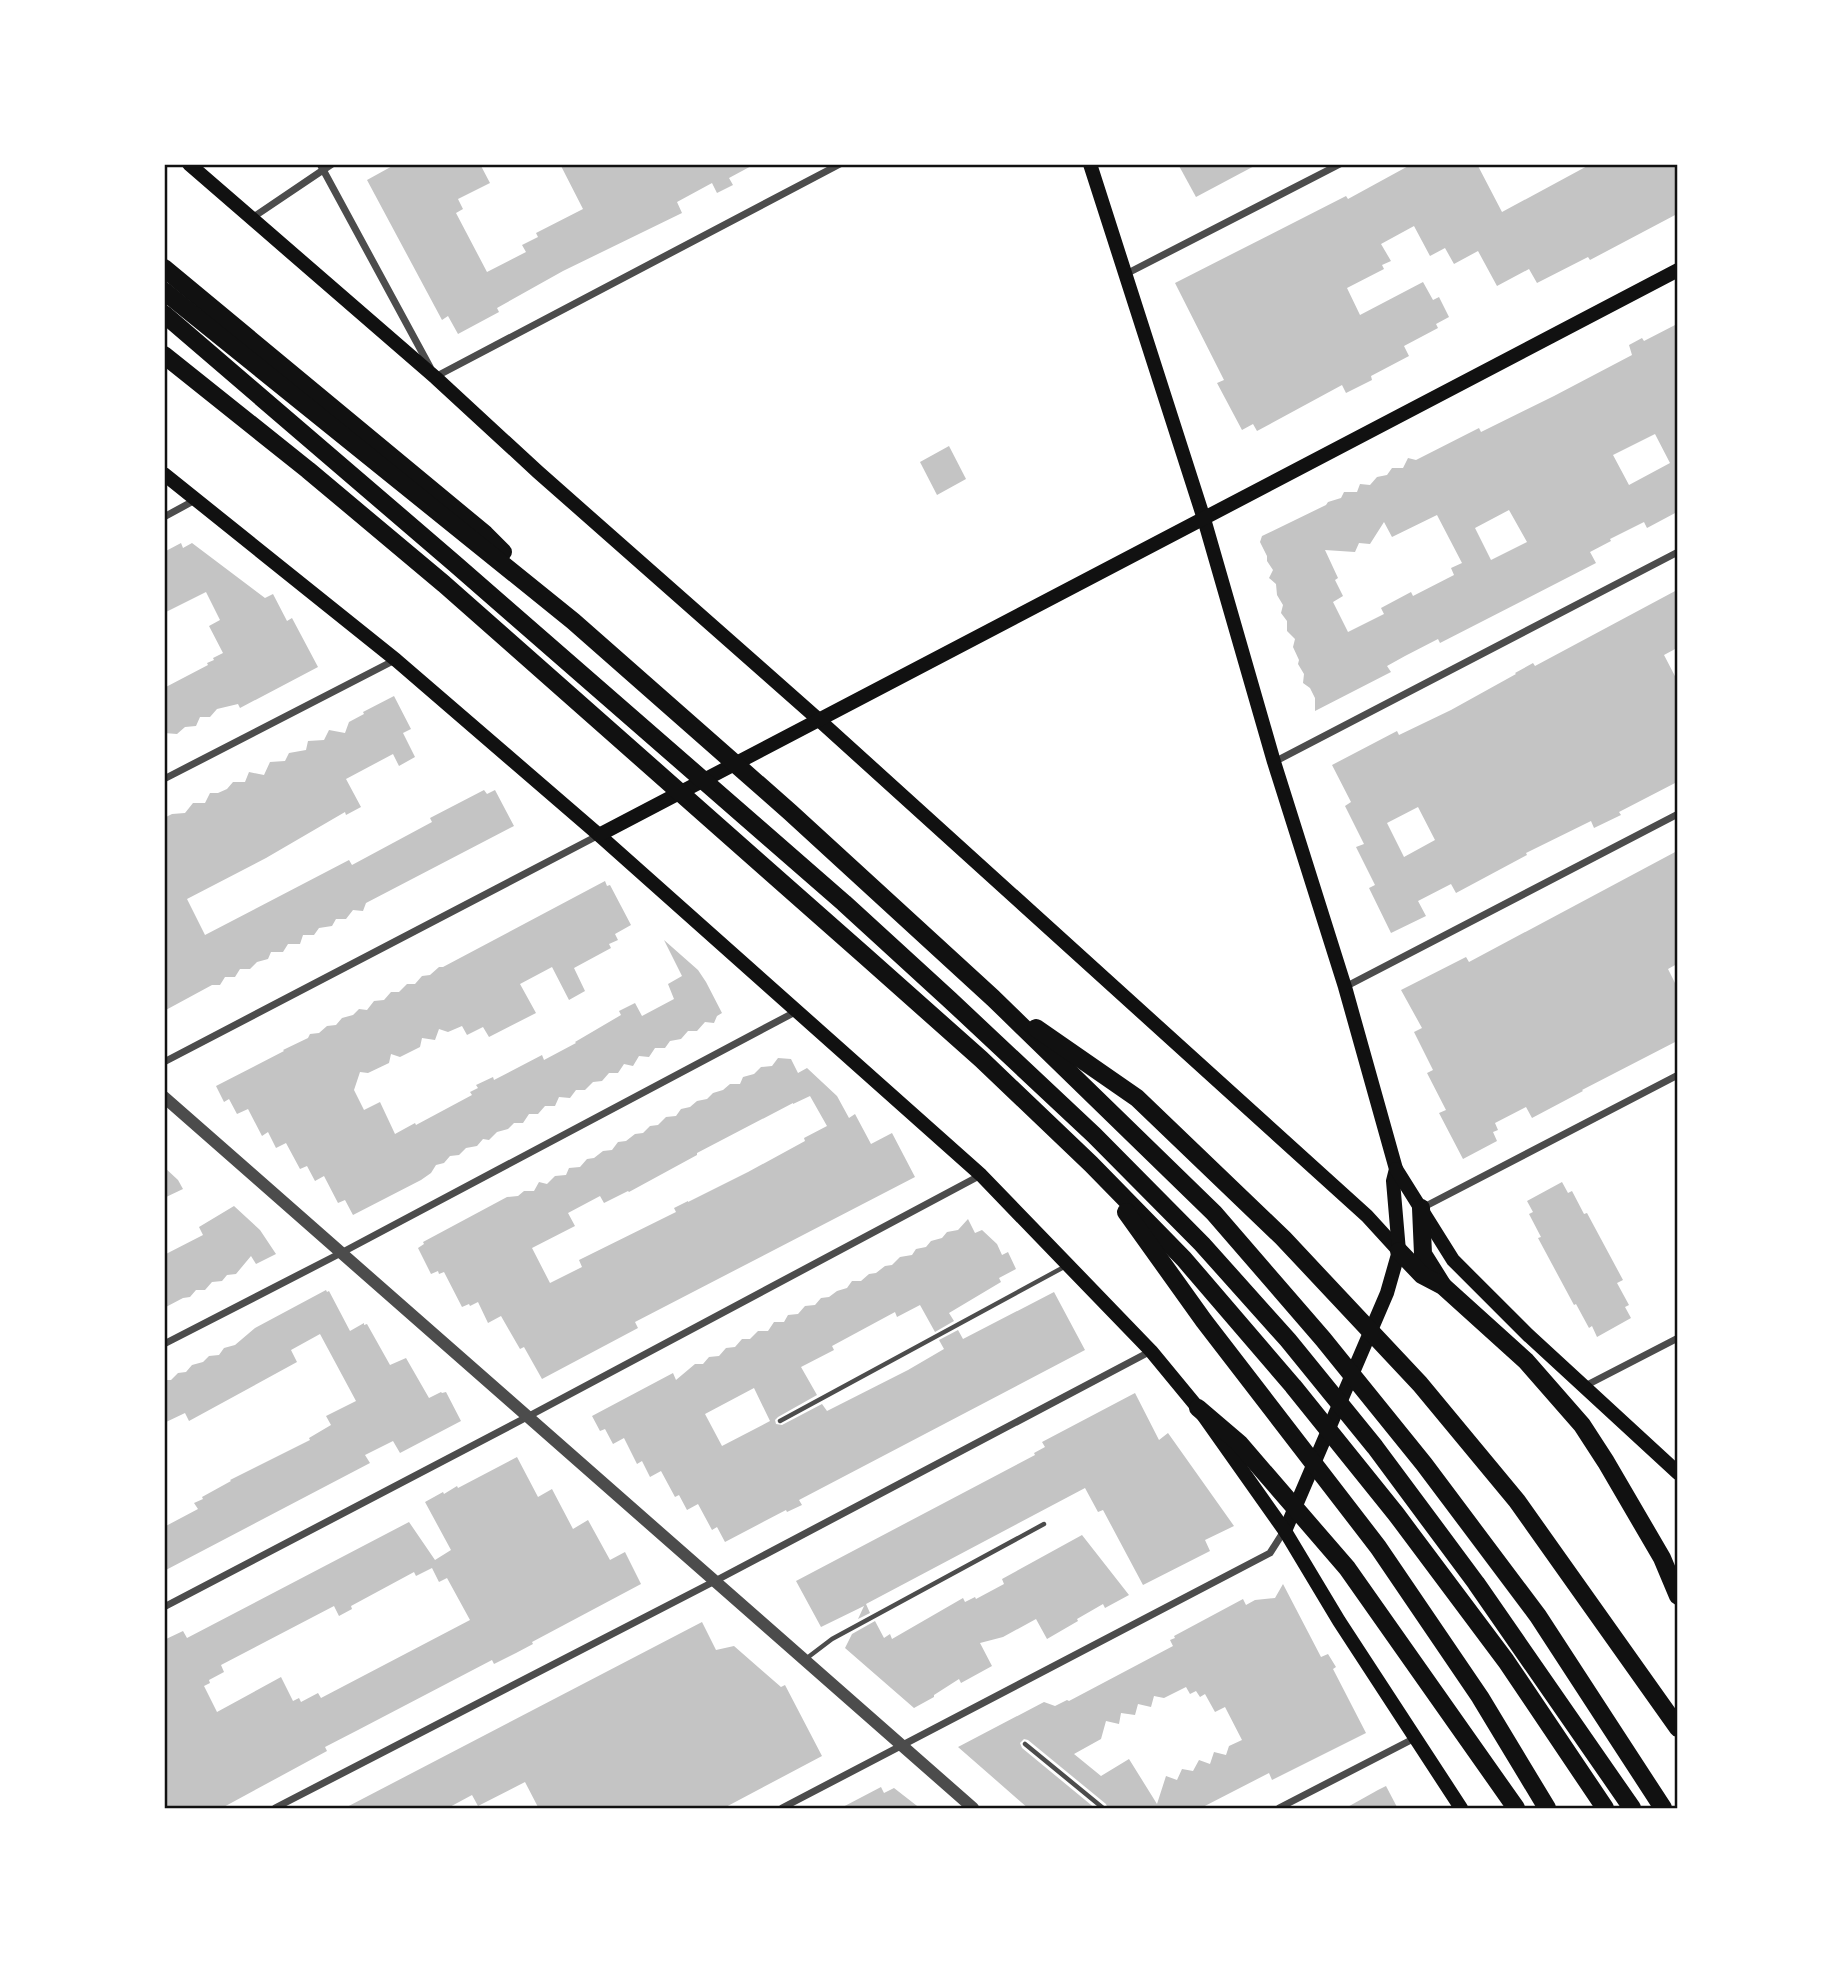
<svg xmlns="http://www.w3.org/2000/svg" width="1842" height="1973" font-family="'Libre Baskerville',serif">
	<rect width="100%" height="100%" fill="#fff"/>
	<g fill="#c4c4c4" fill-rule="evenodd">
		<polygon points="396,164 480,164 490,183 458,199 463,209 456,213 487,272 526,252 522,245 538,237 536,233 583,209 560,164 755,164 729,178 733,185 717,193 712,183 677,202 682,213 563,271 497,308 499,312 458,334 448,316 442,320 367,180"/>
		<polygon points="1178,164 1258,164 1196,197"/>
		<polygon points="1412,164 1477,164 1502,212 1591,164 1677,164 1677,214 1590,260 1588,257 1537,283 1529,269 1497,286 1478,251 1454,264 1445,248 1430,256 1414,226 1381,244 1391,261 1382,265 1384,269 1347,288 1360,315 1423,282 1433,300 1439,297 1449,317 1436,324 1438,328 1404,346 1409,356 1371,376 1372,380 1346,393 1342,385 1257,431 1253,424 1242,430 1217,383 1224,380 1175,283 1346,196 1348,199"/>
		<path d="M1677,324V512L1647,528L1644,522L1610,539L1611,541L1590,552L1596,563L1440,643L1438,639L1405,656L1387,666L1391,672L1315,711V698L1310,688L1303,683L1304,674L1298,664L1299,660L1293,647L1295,639L1287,631V621L1281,613L1283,605L1277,595L1276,584L1269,578L1273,570L1267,561V556L1260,542L1262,536L1326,505L1328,502L1341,498L1344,492H1357L1360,484L1370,485L1377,477L1387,475L1392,468H1403L1408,458L1416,460L1479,428L1481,432L1554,396L1632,355L1629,345L1642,338L1644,341ZM1655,434L1670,463L1629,485L1613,455ZM1509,510L1527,542L1491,560L1475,528ZM1437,515L1462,563L1451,568L1454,575L1413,596L1411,592L1381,608L1384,614L1348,632L1333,602L1343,596L1335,580L1338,578L1325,550L1355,552L1359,543L1370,544L1384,522L1392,537Z"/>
		<polygon points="949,446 966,479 937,495 920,462"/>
		<polygon points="181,543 183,548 192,543 265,598 273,594 287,621 292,618 318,667 240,708 238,704 217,709 210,717 200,717 196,726 185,727 177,734 164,733 164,688 208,665 207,663 214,660 213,658 223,653 209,626 220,620 206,592 164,613 164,552"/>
		<path d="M1677,590V648L1664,655L1677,680V782L1619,812L1621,815L1594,828L1591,821L1526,853L1527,855L1456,893L1451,884L1418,901L1426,916L1391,933L1369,888L1375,885L1356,847L1364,844L1345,806L1351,802L1332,765L1397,731L1399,735L1451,710L1516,674L1515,673L1533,663L1535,666ZM1418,807L1435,840L1404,857L1387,823Z"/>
		<polygon points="394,696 411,729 403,733 415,757 399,766 393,754 346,779 361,807 346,815 345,812 266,858 187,899 205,935 349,860 352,865 432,822 430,818 484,790 487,794 495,790 514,826 366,903 363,911 353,910 346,919 336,919 332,926 319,928 314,935 303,935 300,944 288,944 283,952 271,952 268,959 257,962 250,969 240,969 235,977 225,977 220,985 212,985 164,1011 164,818 172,814 185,813 193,803 205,803 210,793 218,793 227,789 233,782 245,782 249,772 264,775 270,762 285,761 289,753 306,750 308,741 324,740 329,730 345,733 349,722 364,714 363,712"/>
		<polygon points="1677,851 1677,964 1668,969 1677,987 1677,1041 1582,1090 1583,1091 1532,1118 1526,1107 1495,1123 1498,1130 1493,1132 1497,1141 1463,1159 1439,1113 1446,1110 1427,1073 1433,1070 1414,1032 1422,1028 1401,990 1466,957 1469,962"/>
		<polygon points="605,881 607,886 610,885 631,925 615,934 618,940 609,944 611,948 574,968 585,991 569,1000 552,967 520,984 536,1013 489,1037 483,1027 467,1035 462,1026 448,1032 439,1029 435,1040 422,1038 420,1047 400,1057 391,1054 389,1063 368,1073 360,1072 354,1090 364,1110 380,1102 395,1134 415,1123 416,1125 472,1095 470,1092 478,1088 476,1085 493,1077 494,1080 542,1055 544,1060 576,1043 575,1042 621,1015 619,1011 635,1003 642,1016 674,999 668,984 682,976 664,940 698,970 706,982 722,1013 717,1016 714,1023 705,1022 697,1031 688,1031 681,1039 670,1041 665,1048 655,1048 649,1057 639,1056 633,1066 624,1064 618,1073 609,1073 602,1081 593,1082 585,1090 576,1090 570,1098 559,1097 555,1106 545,1106 538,1114 529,1114 523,1123 514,1123 508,1129 497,1132 489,1140 483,1139 477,1146 466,1148 459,1155 450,1156 444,1163 436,1165 431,1173 421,1180 353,1215 345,1200 338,1203 324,1176 315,1181 307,1166 300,1169 286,1143 276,1148 268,1132 262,1136 248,1109 237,1114 229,1099 224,1102 216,1086 284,1051 283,1050 308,1038 310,1034 319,1033 327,1026 336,1025 342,1018 353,1015 359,1009 367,1010 374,1001 384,1000 391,992 399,992 407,984 415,984 422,976 430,975 439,967 443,967"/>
		<path d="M778,1058L791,1059L798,1073L807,1068L837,1096L849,1118L855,1114L871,1144L892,1133L915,1177L635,1322L638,1328L542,1379L524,1347L520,1349L501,1316L488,1323L478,1302L470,1306L469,1304L462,1307L444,1272L439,1274L438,1271L431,1274L418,1248L424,1244L423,1242L507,1197L518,1196L524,1191H534L539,1182L547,1184L555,1176L566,1175L569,1168L580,1167L587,1159L594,1158L603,1151L612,1150L618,1142L626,1141L635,1134L643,1133L650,1126L658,1125L666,1117L676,1116L681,1109L690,1107L697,1101L707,1099L713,1093L723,1090L730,1084H740L743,1077L754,1074L761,1067L772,1066ZM810,1096L827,1126L804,1138L805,1141L748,1172L688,1202V1201L674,1208L676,1212L579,1260L582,1267L550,1283L532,1248L575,1226L568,1213L600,1196L604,1203L628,1191L629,1192L697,1155V1153L793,1103V1104Z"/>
		<polygon points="164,1167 178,1180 183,1189 164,1198"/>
		<polygon points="1562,1182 1568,1193 1572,1191 1584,1214 1587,1213 1623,1280 1617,1283 1629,1305 1625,1307 1631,1318 1597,1337 1592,1326 1589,1328 1576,1304 1574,1305 1538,1238 1541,1237 1529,1214 1533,1212 1527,1201"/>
		<polygon points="234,1206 260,1230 276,1254 256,1264 251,1256 236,1274 227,1275 222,1281 212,1282 205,1290 196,1290 190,1297 183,1298 164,1308 164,1255 203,1235 199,1227"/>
		<path d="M968,1219L975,1233L982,1230L997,1244L1002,1255L1008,1252L1016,1269L999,1278L1001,1282L949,1313L954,1321L935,1332L920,1305L897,1317L895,1312L832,1346L834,1350L801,1367L817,1395L778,1417L775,1420L776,1424L782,1425L822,1404L827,1411L908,1370L944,1349L939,1340L958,1330L963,1339L1054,1292L1085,1350L799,1500L802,1505L787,1512L786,1510L725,1542L717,1527L712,1530L698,1504L687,1510L679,1495L675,1497L661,1471L650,1477L642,1461L637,1464L624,1438L613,1444L605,1429L600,1431L592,1416L673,1373L676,1380L695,1364H703L709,1357L719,1356L726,1348L735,1347L742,1339H750L758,1331H768L774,1322H784L788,1315L798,1314L805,1306L815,1305L821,1298L829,1297L837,1291L847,1288L852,1281H861L869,1274L876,1273L885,1266L892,1265L900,1257L912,1255L916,1249L926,1247L931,1241L942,1238L947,1232L958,1230ZM754,1388L770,1421L722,1446L705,1414Z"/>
		<polygon points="326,1290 327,1292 329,1291 350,1331 364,1323 364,1325 367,1324 390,1365 406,1358 429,1398 441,1392 442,1393 446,1392 461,1421 400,1453 393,1441 365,1455 370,1463 164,1571 164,1527 198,1509 194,1503 203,1499 202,1497 231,1481 230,1480 310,1440 309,1438 331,1425 326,1416 356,1401 320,1334 291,1350 297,1362 189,1421 185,1413 164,1423 164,1380 171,1380 178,1373 186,1372 192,1365 203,1362 209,1356 219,1355 224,1348 235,1345 255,1328"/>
		<polygon points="1135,1393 1159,1440 1168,1433 1234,1526 1205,1540 1210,1551 1143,1585 1103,1510 1098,1512 1085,1488 866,1604 870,1613 858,1619 864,1606 821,1627 796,1581 1035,1455 1034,1453 1045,1447 1042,1442"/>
		<path d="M517,1457L538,1497L552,1489L573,1529L588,1520L610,1560L625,1552L641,1584L532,1642L533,1644L516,1653L494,1664L492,1660L358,1730L325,1747L327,1751L220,1809H164V1640L183,1631L187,1638L409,1522L435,1560L451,1550L425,1502L443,1492L444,1494L457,1486L458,1488ZM432,1568L439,1582L447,1578L470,1620L321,1698L318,1693L301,1702L299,1698L293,1701L281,1677L217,1712L204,1686L210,1683L209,1680L224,1672L221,1665L334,1606L339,1616L352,1609L351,1606L414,1572L416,1576Z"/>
		<polygon points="1082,1535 1129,1595 1105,1608 1103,1604 1077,1619 1078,1621 1047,1639 1036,1619 1003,1637 980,1643 992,1666 961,1683 959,1679 934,1695 934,1697 914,1708 845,1648 852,1634 875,1621 884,1638 890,1634 892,1639 963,1598 965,1602 975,1597 976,1599 1004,1584 1002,1579"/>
		<path d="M1283,1584L1321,1657L1328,1654L1336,1667L1333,1669L1366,1733L1272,1780L1269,1773L1199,1809H1108L1106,1804L1028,1740L1024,1739L1020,1743L1022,1748L1096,1809H1029L958,1747L1044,1702L1055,1706L1067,1700L1069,1701L1173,1646L1170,1640L1175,1638L1174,1636L1243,1599L1246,1605L1255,1600L1275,1598ZM1186,1687L1190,1694L1196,1691L1200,1697L1205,1694L1215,1712L1225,1707L1242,1740L1229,1746L1226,1755L1214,1752L1210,1764L1199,1760L1193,1771L1182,1769L1177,1780L1166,1776L1157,1804L1129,1759L1101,1776L1074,1754L1101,1739L1106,1721L1119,1724L1121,1713L1135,1715L1138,1704L1151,1707L1154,1696L1164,1698Z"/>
		<polygon points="702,1622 716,1650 734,1646 781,1687 785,1685 822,1756 722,1809 539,1809 525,1782 478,1806 472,1795 446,1809 343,1809"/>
		<polygon points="1386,1786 1398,1809 1344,1809 1378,1790"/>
		<polygon points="881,1787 884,1793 894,1788 921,1809 839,1809"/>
	</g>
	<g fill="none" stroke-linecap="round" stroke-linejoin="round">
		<g stroke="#4c4c4c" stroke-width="4.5">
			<polyline points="780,1421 1064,1267"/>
			<polyline points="807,1658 832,1639 1044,1524"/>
			<polyline points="1025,1744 1103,1808"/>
		</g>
		<g stroke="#4c4c4c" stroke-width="7">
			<polyline points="320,164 430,367"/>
			<polyline points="252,218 332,164"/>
			<polyline points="1126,274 1340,164"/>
			<polyline points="435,377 840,164"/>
			<polyline points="164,517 197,499"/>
			<polyline points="1274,762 1678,552"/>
			<polyline points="164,779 395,660"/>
			<polyline points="1345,987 1678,814"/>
			<polyline points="164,1062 599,835"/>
			<polyline points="1422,1208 1678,1075"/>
			<polyline points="164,1344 341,1253 797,1011"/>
			<polyline points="1585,1386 1678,1338"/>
			<polyline points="164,1607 529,1416 981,1175"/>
			<polyline points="275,1808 715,1581 1151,1351"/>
			<polyline points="782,1808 1270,1553 1284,1531"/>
			<polyline points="1279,1808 1415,1738"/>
		</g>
		<polyline stroke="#4c4c4c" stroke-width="12" points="164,1097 973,1808"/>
		<g stroke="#111" stroke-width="14">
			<polyline points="189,164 436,378 538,472 819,720 1367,1216 1399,1251"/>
			<polyline points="1090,164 1204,519 1274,762 1345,987 1396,1169 1393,1181 1399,1251 1387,1293 1285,1531"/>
			<polyline points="164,474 396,660 599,835 981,1175 1151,1351 1198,1408 1285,1531 1339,1621 1461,1808"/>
			<polyline points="599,835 1678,270"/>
			<polyline points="1396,1169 1453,1260 1528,1335 1678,1473"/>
		</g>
		<g stroke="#111" stroke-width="18">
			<polyline points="164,268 485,534 503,552"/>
			<polyline points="164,291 573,621 790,812 993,998 1214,1213 1323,1339 1424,1464 1538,1616 1663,1808"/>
			<polyline points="164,314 454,563 844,903 950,1000 1094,1135 1202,1244 1288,1340 1375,1447 1476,1583 1632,1808"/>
			<polyline points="164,355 308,470 444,584 864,955 981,1059 1091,1164 1184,1259 1293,1386 1396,1514 1506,1661 1605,1808"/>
			<polyline points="1036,1028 1137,1098 1283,1238 1420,1384 1517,1501 1678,1728"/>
			<polyline points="1421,1208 1423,1254 1443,1286"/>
			<polyline points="1126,1212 1204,1321 1378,1547 1480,1697 1547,1808"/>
			<polyline points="1399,1251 1422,1275 1443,1286 1526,1361 1582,1425 1606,1462 1662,1558 1678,1596"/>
			<polyline points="1198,1408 1239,1443 1347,1568 1516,1808"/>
		</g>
	</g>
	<rect width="1842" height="1973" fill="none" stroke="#ffffff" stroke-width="332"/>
	<rect x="166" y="166" width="1510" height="1641" fill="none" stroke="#111" stroke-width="2.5"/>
</svg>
